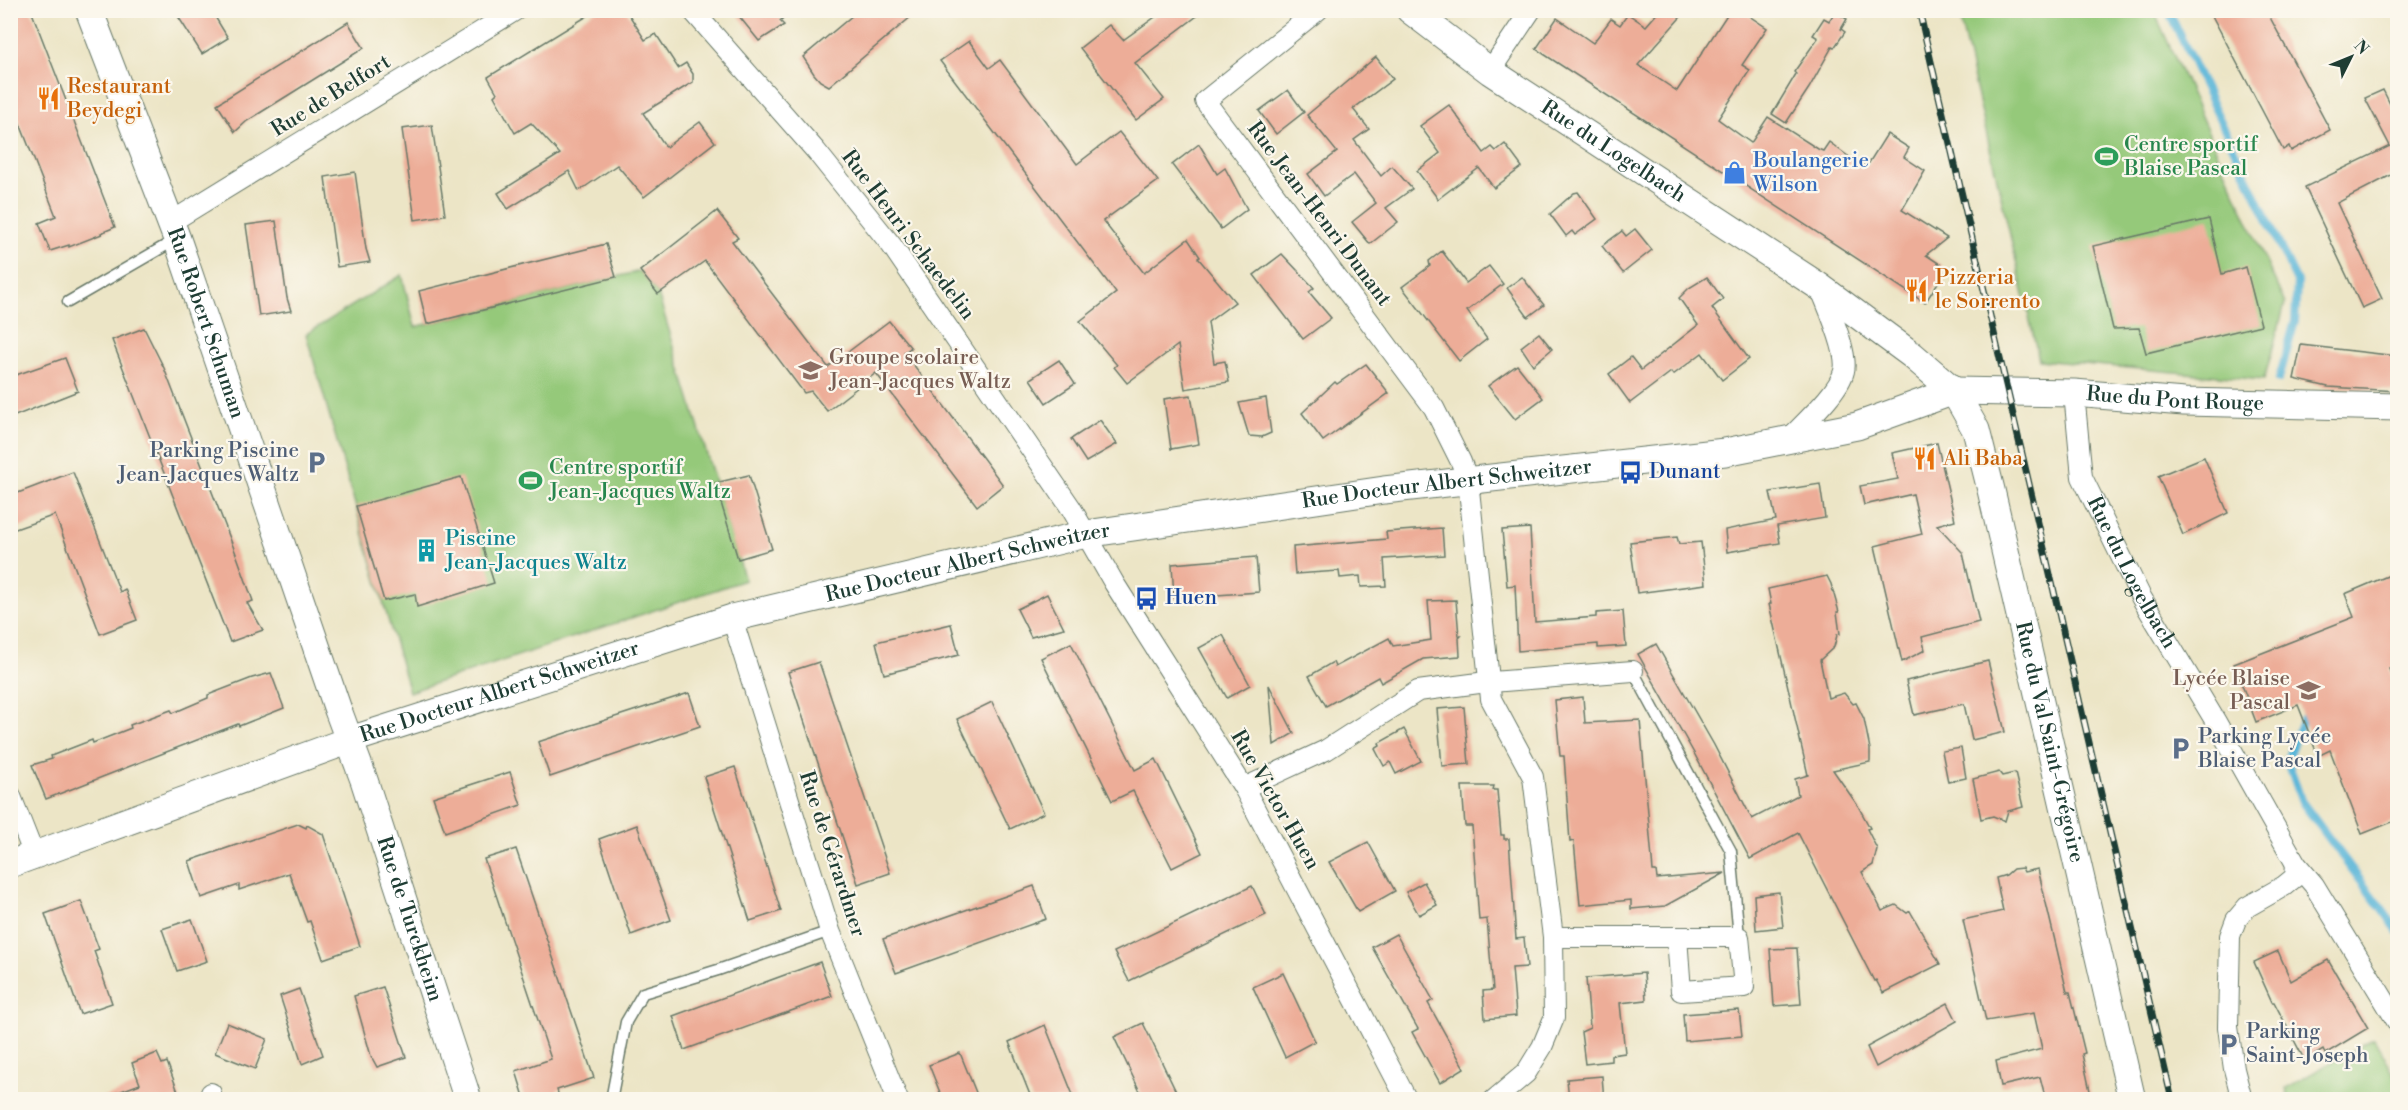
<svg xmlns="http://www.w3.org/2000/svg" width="2408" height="1110" font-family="'Libre Bodoni',serif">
	<rect width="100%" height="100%" fill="#fbf7ec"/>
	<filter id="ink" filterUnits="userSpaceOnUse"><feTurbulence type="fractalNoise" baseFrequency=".0167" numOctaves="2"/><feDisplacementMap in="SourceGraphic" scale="12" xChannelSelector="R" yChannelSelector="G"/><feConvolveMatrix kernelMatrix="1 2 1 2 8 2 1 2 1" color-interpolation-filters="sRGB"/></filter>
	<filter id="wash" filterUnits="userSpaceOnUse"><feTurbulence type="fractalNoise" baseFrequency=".008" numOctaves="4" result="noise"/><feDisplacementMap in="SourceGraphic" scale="24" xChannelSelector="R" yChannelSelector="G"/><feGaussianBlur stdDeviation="1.35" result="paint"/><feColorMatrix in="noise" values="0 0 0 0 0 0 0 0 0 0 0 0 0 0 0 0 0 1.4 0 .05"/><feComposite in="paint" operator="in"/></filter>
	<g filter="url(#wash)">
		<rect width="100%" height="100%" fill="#ece5c6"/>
		<g fill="#95c97a" stroke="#5a8357" stroke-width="1.5">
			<polygon points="1958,11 2154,11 2285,304 2264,380 2039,360"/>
			<polygon points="640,271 658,294 745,580 409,692 306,334 402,275 415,327"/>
			<polygon points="2374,1038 2397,1080 2397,1099 2289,1099 2286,1088"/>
		</g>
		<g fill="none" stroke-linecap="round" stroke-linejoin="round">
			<g stroke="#5ab6d8" stroke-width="8">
				<polyline points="2168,10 2297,282 2295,321 2279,379"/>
				<polyline points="2303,719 2287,759 2302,802 2398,931"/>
			</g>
		</g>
		<g id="blocks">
			<g fill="#edad98">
				<polygon points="10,10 31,10 115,227 101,233 102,234 69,247 69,245 50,251 39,223 56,216 10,98"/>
				<polygon points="174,10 211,10 228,38 202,54"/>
				<polygon points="597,10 626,10 645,40 656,34 678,68 686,63 693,74 693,82 643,113 666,147 700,122 715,142 644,197 617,165 579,191 569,171 508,209 498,193 560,154 531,123 515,133 494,96 497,93 488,77"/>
				<polygon points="734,10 791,10 780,21 784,25 759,41"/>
				<polygon points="859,10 919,10 829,86 820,81 814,74 803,57"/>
				<polygon points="1165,10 1205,10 1135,63 1164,99 1136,120 1080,48 1109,25 1123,40"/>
				<polygon points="1660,10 1687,10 1638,65 1677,91 1730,10 1740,10 1767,28 1742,65 1750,70 1718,119 1751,143 1768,117 1818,149 1823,151 1829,142 1856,162 1858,160 1867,166 1887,134 1909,148 1904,157 1925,171 1902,210 1947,238 1926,255 1943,266 1940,269 1944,273 1925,303 1536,49 1557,18 1593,43 1611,19 1620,25 1628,14 1646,26"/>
				<polygon points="2209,10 2266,10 2330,130 2291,151 2289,146 2283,150"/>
				<polygon points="1835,12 1847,19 1841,29 1845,32 1834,48 1832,47 1809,88 1786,123 1772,114 1796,74 1794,72 1818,38 1813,35 1824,18 1829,21"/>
				<polygon points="348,22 364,48 247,121 235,132 217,104"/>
				<polygon points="969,41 989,68 1000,60 1077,164 1119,132 1158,181 1103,221 1144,273 1188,239 1200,257 1198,258 1235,302 1208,322 1214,363 1225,361 1229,382 1185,389 1178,345 1127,383 1114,367 1117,365 1080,321 1116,293 940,61"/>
				<polygon points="1376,57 1393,79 1353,109 1369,129 1354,140 1381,176 1392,166 1412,189 1386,208 1398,222 1370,244 1352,222 1376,203 1354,174 1324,196 1308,174 1337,152 1307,115"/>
				<polygon points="1288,90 1304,112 1276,134 1259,111"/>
				<polygon points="2383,90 2397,118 2397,172 2337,203 2382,299 2362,308 2305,187 2390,146 2365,98"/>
				<polygon points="1449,105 1484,153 1492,147 1496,151 1505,144 1522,167 1494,188 1479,168 1438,199 1417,171 1440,153 1420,126"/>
				<polygon points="432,125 445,215 415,220 402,129"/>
				<polygon points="1199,144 1217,174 1225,168 1247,209 1221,229 1172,165"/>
				<polygon points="355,172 366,249 370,262 337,267 325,177"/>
				<polygon points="1578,192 1597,219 1575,235 1572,231 1566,236 1550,214 1574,193"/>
				<polygon points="717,211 738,238 732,241 828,367 889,321 911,348 904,352 1003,485 977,506 876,373 827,411 811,391 804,393 705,261 658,294 640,271"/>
				<polygon points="2209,219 2222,274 2246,267 2261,325 2146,353 2139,328 2113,329 2093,246"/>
				<polygon points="276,221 287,298 291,311 259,316 246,225"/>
				<polygon points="1635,229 1652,250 1623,273 1602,246 1622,231 1626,236"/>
				<polygon points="606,244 616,277 427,324 419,291"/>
				<polygon points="1442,251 1466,283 1489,266 1503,284 1467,311 1487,339 1459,361 1402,287 1430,266 1429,261"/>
				<polygon points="1282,254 1314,288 1309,292 1331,318 1303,339 1254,275"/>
				<polygon points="1522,277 1544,305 1528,317 1507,288"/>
				<polygon points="1707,277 1723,299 1712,308 1749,359 1722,380 1702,353 1673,375 1671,372 1630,403 1609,374 1631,357 1641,370 1698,325 1679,298 1689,288"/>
				<polygon points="144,328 164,368 238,559 253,601 247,603 263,630 230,642 112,340"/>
				<polygon points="1539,333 1552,349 1533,365 1521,347"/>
				<polygon points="2301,345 2397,356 2397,391 2328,387 2294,379"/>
				<polygon points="65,358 78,391 10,418 10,377"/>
				<polygon points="1059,360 1075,384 1046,403 1030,379"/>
				<polygon points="1366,364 1389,393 1323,441 1302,413 1335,382 1337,384"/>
				<polygon points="1517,365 1543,398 1515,419 1488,386"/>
				<polygon points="1191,395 1199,444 1171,449 1164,399"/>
				<polygon points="1266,398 1271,433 1262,437 1249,436 1239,403"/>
				<polygon points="1100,420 1117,444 1086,462 1071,439"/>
				<polygon points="1937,443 1955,520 1937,525 1963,553 1979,622 1922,637 1925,650 1902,662 1875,546 1922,534 1913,494 1864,505 1860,486 1898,479 1892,453"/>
				<polygon points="2204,457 2228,513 2183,535 2158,476"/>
				<polygon points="73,472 120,592 125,589 137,620 100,634 55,515 10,531 10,496"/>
				<polygon points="749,475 772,549 738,559 715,483"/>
				<polygon points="461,477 494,583 417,607 415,594 384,601 356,506"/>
				<polygon points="1820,484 1825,518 1777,526 1780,543 1727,552 1725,530 1776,520 1770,492"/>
				<polygon points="1442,528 1444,555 1384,559 1386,586 1361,587 1360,576 1340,578 1339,571 1295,574 1293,547 1387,539 1386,532"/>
				<polygon points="1530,528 1535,622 1596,617 1596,613 1623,611 1626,646 1598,648 1598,644 1518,651 1515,585 1507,586 1502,530"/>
				<polygon points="1677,537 1679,544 1701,542 1706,584 1637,593 1630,542"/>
				<polygon points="1256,557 1259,592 1174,598 1172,564"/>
				<polygon points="2397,572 2397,666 2389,669 2397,689 2397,820 2362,834 2330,750 2318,756 2298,705 2256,722 2234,664 2354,617 2345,594"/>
				<polygon points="1827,576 1831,584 1839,612 1837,612 1840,634 1837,635 1834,647 1820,660 1828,698 1844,693 1853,704 1856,703 1864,719 1870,749 1870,762 1833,770 1858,806 1870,828 1867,829 1877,849 1873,865 1862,872 1882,911 1896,905 1907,913 1910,911 1940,964 1883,993 1876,980 1874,981 1798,833 1750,859 1695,755 1638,654 1656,644 1714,745 1752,819 1798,795 1795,779 1808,775 1769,604 1771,604 1768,589"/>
				<polygon points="1047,594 1064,628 1031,637 1017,609"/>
				<polygon points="1456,600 1459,636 1461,636 1459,638 1460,656 1423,659 1381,683 1378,677 1326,706 1309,676 1333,662 1335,667 1389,638 1393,646 1431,640 1428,601"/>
				<polygon points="951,624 959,655 884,674 876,642"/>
				<polygon points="1223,635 1250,685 1227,698 1199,648"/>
				<polygon points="1071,643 1135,770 1156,759 1202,853 1172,868 1133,791 1112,801 1041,658"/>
				<polygon points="1988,661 2005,732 1972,740 1964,704 1914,715 1906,681"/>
				<polygon points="819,662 890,873 858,884 788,672"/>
				<polygon points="271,673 284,708 239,726 238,724 46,799 32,765 52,759 51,756 92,740 93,743 131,728 130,725 171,710 173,713 208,698 208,695 252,678"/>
				<polygon points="1269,685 1294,733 1274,745"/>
				<polygon points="689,693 700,726 550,777 538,742"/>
				<polygon points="1583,697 1585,723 1640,720 1653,871 1656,871 1657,879 1725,873 1665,906 1631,909 1631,900 1580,905 1574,841 1570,842 1564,756 1560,756 1555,700"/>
				<polygon points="992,702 1044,813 1010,829 957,719"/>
				<polygon points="1464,707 1469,764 1442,766 1437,709"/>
				<polygon points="1404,729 1421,761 1396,774 1390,762 1384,766 1375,749 1380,746 1379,743"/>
				<polygon points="1961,748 1966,778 1948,782 1942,751"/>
				<polygon points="735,767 781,911 750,921 704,777"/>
				<polygon points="510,772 521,805 445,832 433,797"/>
				<polygon points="1999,772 2002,776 2015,773 2023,807 2008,811 2005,821 1993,816 1981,819 1973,779"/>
				<polygon points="1462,786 1494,786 1493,790 1497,790 1501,835 1504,835 1504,839 1509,839 1516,939 1524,938 1527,967 1512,968 1516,1016 1485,1019 1483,991 1493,990 1487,919 1479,920 1472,826 1465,826"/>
				<polygon points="298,824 306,828 307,825 323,834 360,946 323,959 310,921 307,922 289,873 239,890 239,885 201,898 189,861"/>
				<polygon points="637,825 671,920 631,935 599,839"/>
				<polygon points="1368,842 1395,891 1358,912 1329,862"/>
				<polygon points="516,849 594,1078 557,1090 560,1100 525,1100 516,1071 551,1059 484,859"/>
				<polygon points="2022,868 2024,872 2038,869 2067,992 2070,992 2085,1053 2082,1054 2092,1100 2046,1100 2040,1077 2001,1086 1996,1061 2042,1049 2034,1013 1986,1021 1963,920 2003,911 1996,878 2006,875 2013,869"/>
				<polygon points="1424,882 1437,905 1419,915 1406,892"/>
				<polygon points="1034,886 1046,919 896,973 883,939"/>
				<polygon points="1252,886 1266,915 1129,981 1114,952"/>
				<polygon points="1779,892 1783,927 1756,930 1754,895"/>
				<polygon points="81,901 99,949 94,951 112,1003 80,1014 45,914"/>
				<polygon points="192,919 207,961 177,971 162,929"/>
				<polygon points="1396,934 1433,1000 1428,1003 1464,1068 1440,1083 1412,1032 1418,1029 1372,947"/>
				<polygon points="1797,948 1801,1004 1774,1006 1770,949"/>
				<polygon points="2278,951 2291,981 2328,960 2368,1028 2325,1054 2323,1050 2305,1061 2274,1002 2272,1002 2254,962"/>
				<polygon points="820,962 832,996 684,1050 673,1016"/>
				<polygon points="1283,973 1315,1041 1285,1057 1253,987"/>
				<polygon points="1644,973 1646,1000 1620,1003 1625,1053 1611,1055 1611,1061 1585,1064 1581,1032 1590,1028 1586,978"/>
				<polygon points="383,987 406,1057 377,1067 371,1056 354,996"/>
				<polygon points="299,989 323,1055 302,1064 280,996"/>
				<polygon points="1948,1003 1957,1021 1876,1067 1867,1047"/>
				<polygon points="1739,1010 1742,1036 1685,1041 1683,1014"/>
				<polygon points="227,1023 267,1039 255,1069 215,1053"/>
				<polygon points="1143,1023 1180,1100 1144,1100 1114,1037"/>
				<polygon points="1045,1025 1075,1100 1032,1100 1009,1042"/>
				<polygon points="157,1053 162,1064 167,1062 181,1100 105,1100 105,1097 140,1084 132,1063"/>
				<polygon points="960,1053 979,1100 943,1100 929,1065"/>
				<polygon points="1602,1076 1604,1100 1569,1100 1567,1079"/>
			</g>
		</g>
	</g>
	<g filter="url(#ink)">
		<use href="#blocks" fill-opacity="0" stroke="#677867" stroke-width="1.5"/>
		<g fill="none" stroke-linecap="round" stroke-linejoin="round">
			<defs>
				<g id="lane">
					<polyline points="68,302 177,239"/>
					<polyline points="1633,671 1731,851 1739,937"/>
					<polyline points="611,1100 626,1022 643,993 718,970 830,931"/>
				</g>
				<g id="street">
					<polyline points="692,10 816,151 892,246 1071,508 1114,583 1244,788 1407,1100"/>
					<polyline points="1318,10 1205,101 1434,408 1461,462 1468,480 1491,699 1533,777 1553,937 1554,1018 1542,1047 1526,1073 1494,1100"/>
					<polyline points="1490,71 1531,10"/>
					<polyline points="171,222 516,10"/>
					<path id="s1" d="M2074,393L2082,477L2141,597L2216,722L2296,864L2314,885L2398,1023"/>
					<path d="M1789,439C1804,423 1839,392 1844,371C1849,352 1827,306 1820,287"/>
					<polyline points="732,618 830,931 898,1100"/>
					<polyline points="1244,788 1326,750 1418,691 1479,683 1633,671"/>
					<polyline points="10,794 34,855"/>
					<polyline points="1553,937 1677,937"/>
					<polygon points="1677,937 1739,937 1744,987 1681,991"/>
					<polyline points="209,1100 211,1093"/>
					<polyline points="2242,1100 2234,1069 2228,1027 2230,936 2236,920 2247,907 2284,886 2295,877 2296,864"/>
				</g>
				<g id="secondary">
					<path id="s2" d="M89,10L177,239L338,710L364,780L468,1100"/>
					<path id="s3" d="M1410,10L1490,71L1820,287L1912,355L1954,391L1976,430L1991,490L2132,1100"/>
					<path id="s4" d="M10,864L350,740L732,618L1086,534L1384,490L1725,452L1857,426L1954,391L2074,393L2184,402L2398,407"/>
				</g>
			</defs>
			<use href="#lane" stroke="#677867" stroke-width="13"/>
			<use href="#street" stroke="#677867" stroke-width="22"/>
			<use href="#secondary" stroke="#677867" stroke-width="29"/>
			<use href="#lane" stroke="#fff" stroke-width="10"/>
			<use href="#street" stroke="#fff" stroke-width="20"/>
			<use href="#secondary" stroke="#fff" stroke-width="27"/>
			<defs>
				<polyline id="rail" points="1919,10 2172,1100"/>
			</defs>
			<use href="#rail" stroke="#1f3d34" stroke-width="7"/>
			<use href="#rail" stroke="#fbf7ec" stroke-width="4.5" stroke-dasharray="14" stroke-linecap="butt"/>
		</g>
	</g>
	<defs>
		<symbol id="restaurant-bare" viewBox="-9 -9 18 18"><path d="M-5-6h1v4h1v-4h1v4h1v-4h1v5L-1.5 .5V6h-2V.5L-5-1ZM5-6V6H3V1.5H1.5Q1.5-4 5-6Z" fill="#e8710a" stroke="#fbf7ec" stroke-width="2.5" paint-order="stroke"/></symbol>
		<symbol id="stadium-bare" viewBox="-9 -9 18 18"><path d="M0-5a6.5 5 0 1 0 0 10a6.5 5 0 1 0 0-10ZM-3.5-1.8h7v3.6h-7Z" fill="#2e9e5b" stroke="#fbf7ec" stroke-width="2.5" paint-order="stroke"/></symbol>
		<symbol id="shop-bare" viewBox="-9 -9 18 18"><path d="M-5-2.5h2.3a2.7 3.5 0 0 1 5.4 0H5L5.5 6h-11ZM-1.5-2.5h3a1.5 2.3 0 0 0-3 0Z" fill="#3f7fe0" stroke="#fbf7ec" stroke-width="2.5" paint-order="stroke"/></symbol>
		<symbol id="school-bare" viewBox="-9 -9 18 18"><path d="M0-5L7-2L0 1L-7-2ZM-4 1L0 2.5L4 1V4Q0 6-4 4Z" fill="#8d6e63" stroke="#fbf7ec" stroke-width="2.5" paint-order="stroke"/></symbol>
		<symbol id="parking-bare" viewBox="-9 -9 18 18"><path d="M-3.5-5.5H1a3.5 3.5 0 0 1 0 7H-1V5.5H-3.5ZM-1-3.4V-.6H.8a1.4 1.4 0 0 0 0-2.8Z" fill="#5c6f8a" stroke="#fbf7ec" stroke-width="2.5" paint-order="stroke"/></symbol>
		<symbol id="bus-bare" viewBox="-9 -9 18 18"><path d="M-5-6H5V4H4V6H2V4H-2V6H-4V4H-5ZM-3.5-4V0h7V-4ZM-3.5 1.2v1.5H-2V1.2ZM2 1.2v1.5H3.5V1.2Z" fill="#1a4fb4" stroke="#fbf7ec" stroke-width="2.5" paint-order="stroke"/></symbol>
		<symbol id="building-bare" viewBox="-9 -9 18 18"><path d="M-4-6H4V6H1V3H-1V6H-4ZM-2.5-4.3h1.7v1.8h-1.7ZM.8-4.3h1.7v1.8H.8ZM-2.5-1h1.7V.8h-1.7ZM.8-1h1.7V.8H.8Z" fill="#0f9aa8" stroke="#fbf7ec" stroke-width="2.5" paint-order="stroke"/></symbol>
	</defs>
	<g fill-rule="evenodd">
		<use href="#restaurant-bare" x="32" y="82" width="33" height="33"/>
		<use href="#stadium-bare" x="2090" y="140" width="33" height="33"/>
		<use href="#shop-bare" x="1718" y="156" width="33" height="33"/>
		<use href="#restaurant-bare" x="1900" y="274" width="33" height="33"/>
		<use href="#school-bare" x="794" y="354" width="33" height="33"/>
		<use href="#restaurant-bare" x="1908" y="442" width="33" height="33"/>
		<use href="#parking-bare" x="300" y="446" width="33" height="33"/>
		<use href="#bus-bare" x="1614" y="456" width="33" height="33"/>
		<use href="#stadium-bare" x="514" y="464" width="33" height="33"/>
		<use href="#building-bare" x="410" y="534" width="33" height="33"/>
		<use href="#bus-bare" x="1130" y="582" width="33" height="33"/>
		<use href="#school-bare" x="2292" y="674" width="33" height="33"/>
		<use href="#parking-bare" x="2164" y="732" width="33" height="33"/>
		<use href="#parking-bare" x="2212" y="1028" width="33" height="33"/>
	</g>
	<g text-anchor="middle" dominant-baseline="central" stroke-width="4.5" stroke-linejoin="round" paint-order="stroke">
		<g font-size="21" fill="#c56008" stroke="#fbf7ec" text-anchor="start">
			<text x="67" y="87">Restaurant<tspan x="67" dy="24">Beydegi</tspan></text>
			<text x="1935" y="278">Pizzeria<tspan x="1935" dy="24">le Sorrento</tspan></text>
			<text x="1943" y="459">Ali Baba</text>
		</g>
		<g font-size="21" fill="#1f3d34" stroke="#fbf7ec">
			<text transform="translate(331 96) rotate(-32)">Rue de Belfort</text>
			<text stroke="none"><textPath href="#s3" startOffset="248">Rue du Logelbach</textPath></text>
			<text transform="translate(1319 214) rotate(53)">Rue Jean-Henri Dunant</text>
			<text transform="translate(908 235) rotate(53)">Rue Henri Schaedelin</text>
			<text stroke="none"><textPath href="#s2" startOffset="334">Rue Robert Schuman</textPath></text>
			<text stroke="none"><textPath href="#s4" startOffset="2230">Rue du Pont Rouge</textPath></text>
			<text stroke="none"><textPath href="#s4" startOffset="1491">Rue Docteur Albert Schweitzer</textPath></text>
			<text stroke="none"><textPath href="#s4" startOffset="1005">Rue Docteur Albert Schweitzer</textPath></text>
			<text stroke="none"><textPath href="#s1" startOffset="192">Rue du Logelbach</textPath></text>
			<text stroke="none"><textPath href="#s4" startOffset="519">Rue Docteur Albert Schweitzer</textPath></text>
			<text stroke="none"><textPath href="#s3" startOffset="1030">Rue du Val Saint-Grégoire</textPath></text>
			<text transform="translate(1275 800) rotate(60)">Rue Victor Huen</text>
			<text transform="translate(832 854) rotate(72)">Rue de Gérardmer</text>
			<text stroke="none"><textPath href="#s2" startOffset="964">Rue de Turckheim</textPath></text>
		</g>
		<g font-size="21" fill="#27864d" stroke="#fbf7ec" text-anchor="start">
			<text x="2124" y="145">Centre sportif<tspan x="2124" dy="24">Blaise Pascal</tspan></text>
			<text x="549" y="468">Centre sportif<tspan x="549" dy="24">Jean-Jacques Waltz</tspan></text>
		</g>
		<g font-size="21" fill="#366cbe" stroke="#fbf7ec" text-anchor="start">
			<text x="1753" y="161">Boulangerie<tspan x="1753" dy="24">Wilson</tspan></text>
		</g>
		<g font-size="21" fill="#785e54" stroke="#fbf7ec" text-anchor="start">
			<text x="829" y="358">Groupe scolaire<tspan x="829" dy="24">Jean-Jacques Waltz</tspan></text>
			<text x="2290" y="679" text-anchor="end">Lycée Blaise<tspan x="2290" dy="24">Pascal</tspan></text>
		</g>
		<g font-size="21" fill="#4e5e75" stroke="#fbf7ec" text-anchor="start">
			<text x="299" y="451" text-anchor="end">Parking Piscine<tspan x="299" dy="24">Jean-Jacques Waltz</tspan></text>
			<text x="2198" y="737">Parking Lycée<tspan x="2198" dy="24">Blaise Pascal</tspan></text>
			<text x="2246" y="1032">Parking<tspan x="2246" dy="24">Saint-Joseph</tspan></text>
		</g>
		<g font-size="21" fill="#164399" stroke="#fbf7ec" text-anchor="start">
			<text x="1649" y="472">Dunant</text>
			<text x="1165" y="598">Huen</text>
		</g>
		<g font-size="21" fill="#0d838f" stroke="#fbf7ec" text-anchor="start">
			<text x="445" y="539">Piscine<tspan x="445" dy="24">Jean-Jacques Waltz</tspan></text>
		</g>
	</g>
	<rect width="2408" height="1110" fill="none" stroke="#fbf7ec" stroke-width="36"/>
	<g transform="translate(2351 57) rotate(47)" stroke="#fbf7ec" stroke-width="4.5" paint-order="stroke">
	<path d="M0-4.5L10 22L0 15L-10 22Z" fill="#1f3d34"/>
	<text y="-9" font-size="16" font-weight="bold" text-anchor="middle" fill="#1f3d34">N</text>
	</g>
</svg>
